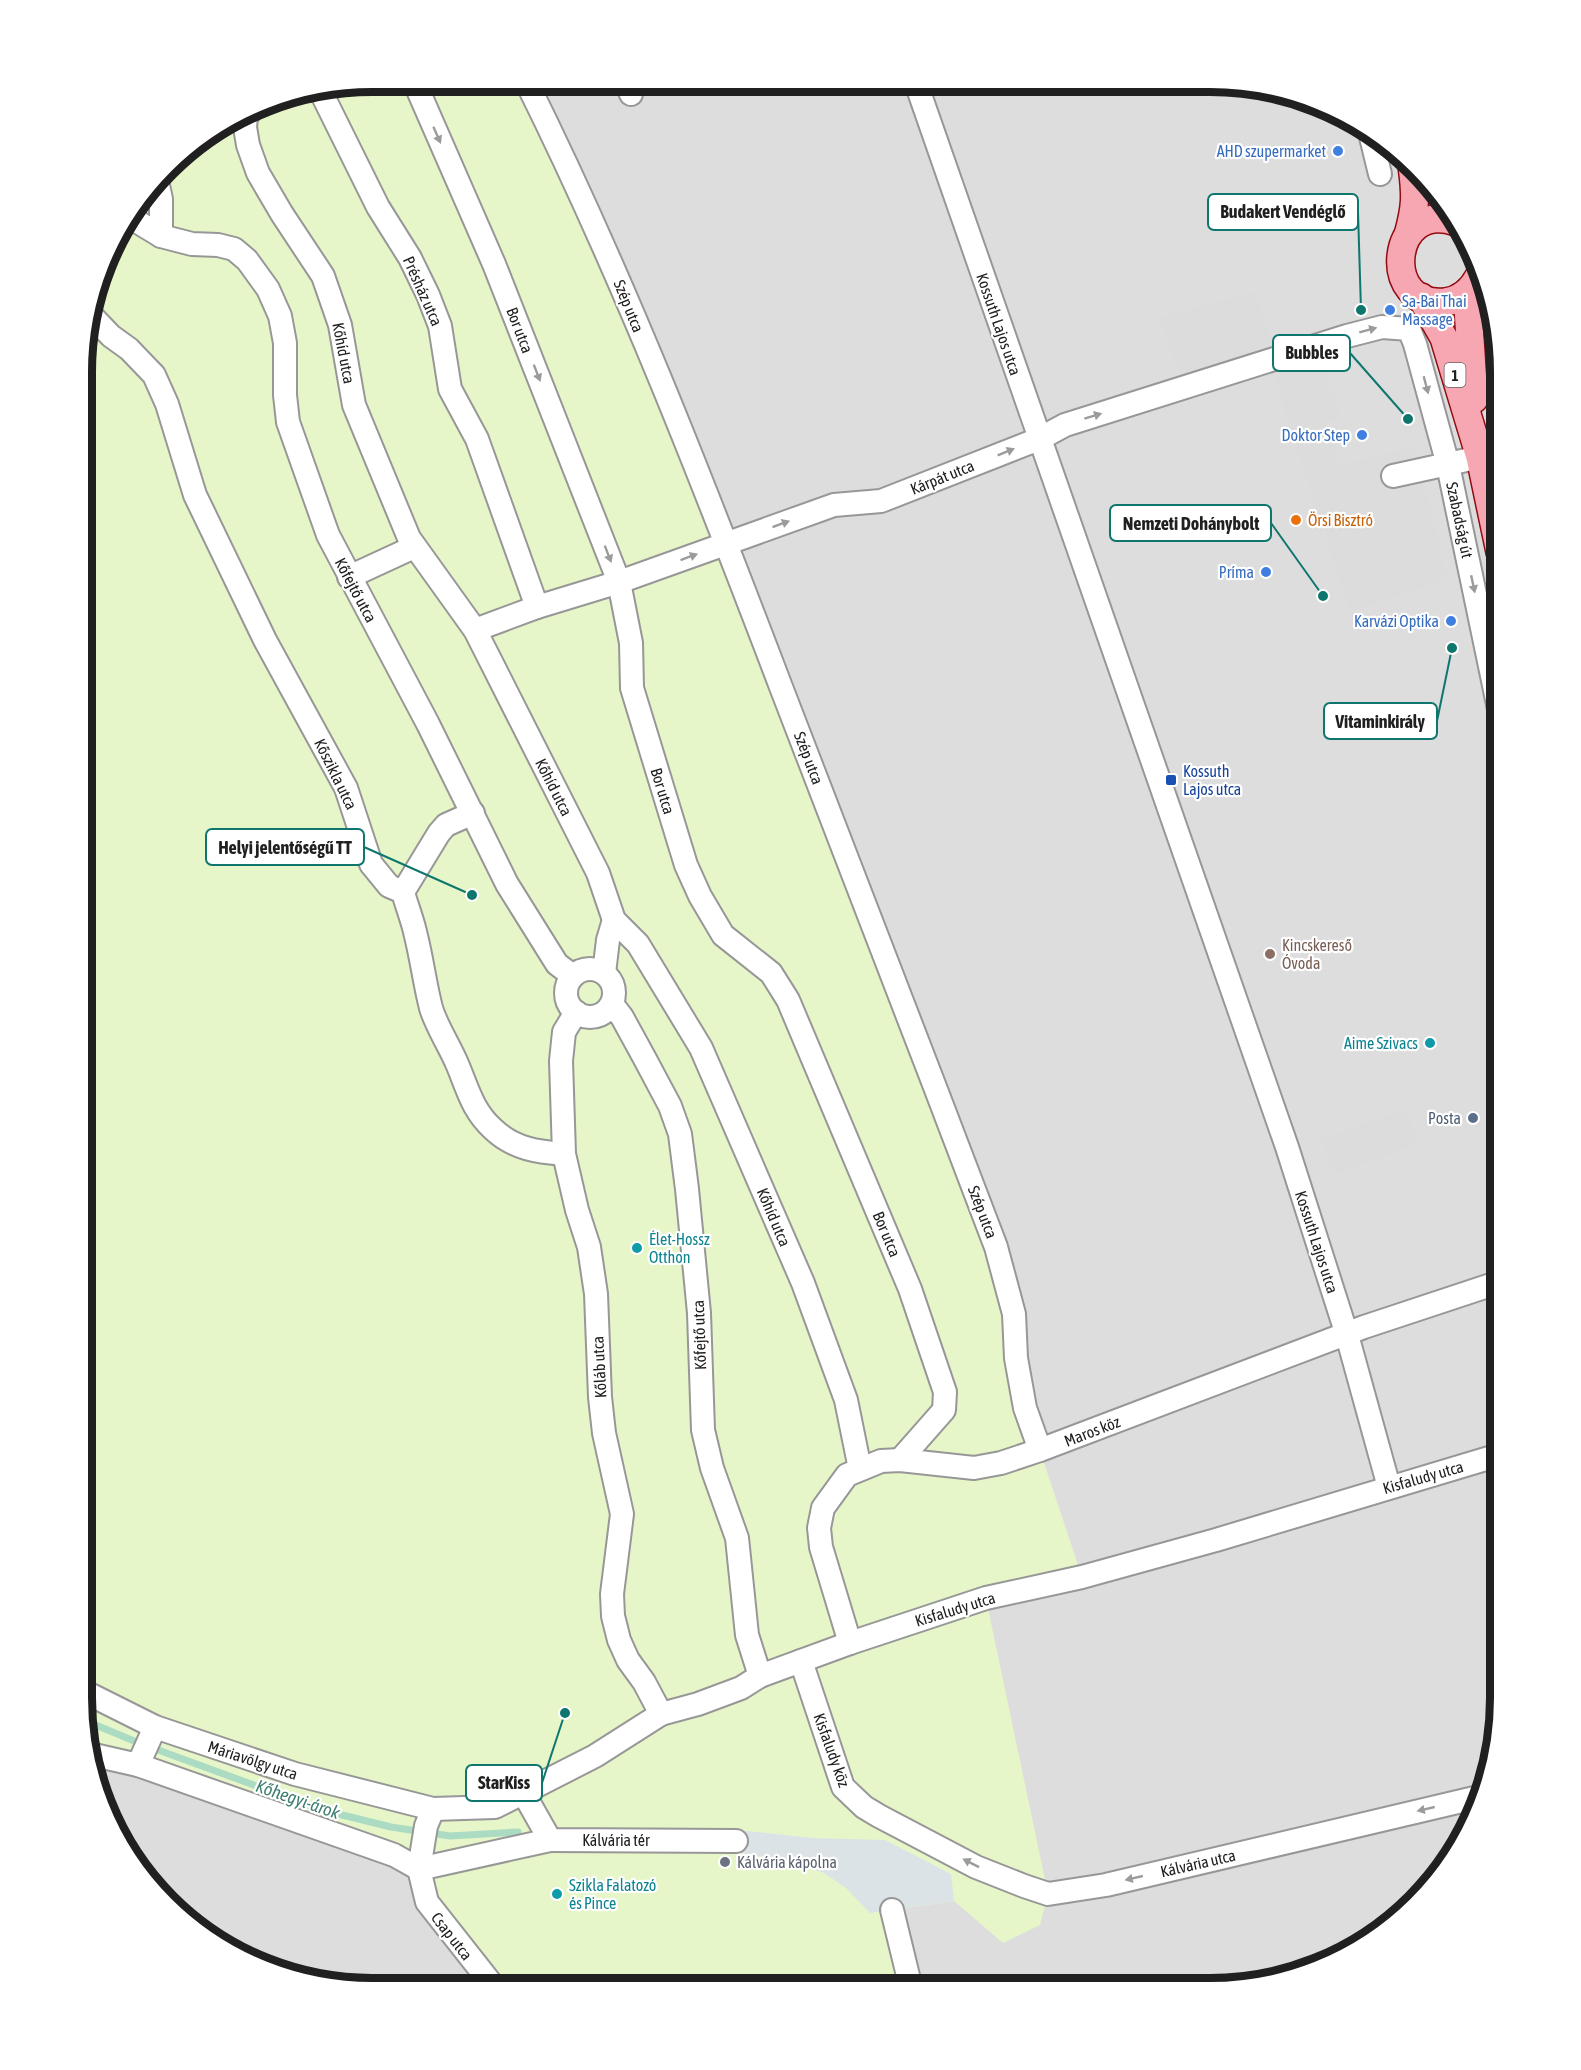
<svg xmlns="http://www.w3.org/2000/svg" width="1581" height="2070" font-family="'Asap Condensed',sans-serif">
	<rect width="100%" height="100%" fill="#f0e8e8"/>
	<polygon fill="#deddde" points="371,81 1248,84 1371,130 1428,180 1470,242 1500,371 1499,1718 1484,1792 1451,1860 1401,1917 1339,1959 1210,1989 334,1987 278,1973 210,1940 153,1890 111,1828 81,1699 84,333 120,226 180,153 278,97"/>
	<polygon fill="#e6f6c8" points="371,81 526,81 570,169 996,1247 1036,1439 1082,1577 986,1599 1048,1894 1040,1925 1003,1943 954,1901 892,1910 911,1988 494,1987 419,1869 94,1755 81,1699 84,333 120,226 180,153 278,97"/>
	<g fill="#dcdcdc">
		<polygon points="1371,130 1397,152 1401,169 1374,175"/>
		<polygon points="1255,291 1273,349 1181,376 1159,318"/>
		<polygon points="1319,359 1341,417 1325,422 1338,466 1415,446 1447,579 1350,612 1273,373"/>
		<polygon points="1405,1109 1418,1144 1335,1174 1322,1139"/>
	</g>
	<polygon fill="#dce3e6" points="738,1830 812,1838 885,1840 951,1874 954,1901 870,1913 846,1888 824,1873 789,1861 734,1852"/>
	<g fill="none" stroke-linecap="round" stroke-linejoin="round">
		<polyline stroke="#abdbc3" stroke-width="7" points="86,1721 139,1743 322,1810 391,1827 450,1836 518,1832"/>
		<defs>
			<g id="minor">
				<polyline points="414,81 494,264 619,582 631,643 632,688 686,865 700,896 723,935 771,973 788,1000 910,1289 945,1392 944,1410 900,1460"/>
				<path d="M526,81C624,278 703,482 781,687C853,873 925,1060 996,1247L1014,1314L1016,1358L1025,1408L1040,1450"/>
				<polyline points="626,82 631,94"/>
				<polyline points="916,83 1287,1147 1347,1335 1389,1487"/>
				<polyline points="315,90 322,94 378,207 410,258 428,295 440,326 450,389 477,439 537,607"/>
				<polyline points="250,112 246,117 245,127 248,145 258,173 282,214 323,276 340,325 354,405 409,538 475,630 598,873 614,920 638,944 701,1048 803,1283 846,1400 860,1469"/>
				<polyline points="1369,129 1380,174"/>
				<polyline points="157,181 161,199 161,236"/>
				<polyline points="128,216 161,236 192,244 218,245 234,249 247,260 268,289 280,316 285,343 285,395 288,422 328,535 428,724 507,884 557,964 573,976"/>
				<path d="M90,314L111,336L129,349L154,375L167,404L195,495L265,640L346,788L371,864L389,886L403,892C407,907 413,921 416,936C422,960 425,985 431,1008C437,1028 450,1046 458,1066C468,1090 473,1111 493,1129C514,1149 538,1152 564,1154"/>
				<polyline points="1473,392 1485,391 1500,402"/>
				<polyline points="1393,476 1480,457"/>
				<polyline points="349,577 414,547"/>
				<polyline points="475,630 537,607 619,582 834,505 881,501 1039,439 1065,425 1347,336 1382,327 1409,329 1415,344 1448,465 1500,714"/>
				<polyline points="403,892 439,833 446,825 473,813"/>
				<circle cx="590" cy="993" r="24"/>
				<polyline points="604,973 608,940 614,920"/>
				<polyline points="612,1004 622,1017 645,1059 670,1106 680,1134 687,1189 699,1313 703,1430 712,1468 737,1538 747,1635 760,1676"/>
				<polyline points="576,1012 564,1032 561,1061 564,1154 577,1210 589,1247 596,1294 600,1397 604,1433 622,1514 612,1594 613,1616 619,1640 628,1660 644,1682 661,1714"/>
				<polyline points="850,1643 821,1547 819,1528 823,1508 847,1475 881,1461 900,1460 974,1468 1001,1463 1040,1450 1364,1327 1500,1282"/>
				<polyline points="801,1661 843,1787 864,1807 879,1816 976,1867 1024,1886 1048,1894 1106,1885 1483,1796"/>
				<polyline points="81,1690 155,1727 295,1774 433,1809 495,1807 595,1756 661,1714 698,1704 741,1688 760,1676 850,1643 986,1598 1082,1577 1216,1540 1499,1455"/>
				<polyline points="94,1755 138,1765 394,1855 419,1869"/>
				<polyline points="138,1765 155,1727"/>
				<polyline points="524,1794 550,1840 736,1841"/>
				<polyline points="433,1809 426,1826 419,1869 427,1902 494,1987"/>
				<polyline points="419,1869 550,1840"/>
				<polyline points="892,1910 911,1988"/>
			</g>
			<g id="major">
				<path d="M1456,222C1389,199 1380,309 1445,302C1460,300 1471,291 1478,278"/>
				<path d="M1408,235C1416,206 1416,195 1412,166"/>
				<polyline points="1467,293 1474,399"/>
				<polyline points="1421,297 1444,338 1480,457 1500,552"/>
			</g>
		</defs>
		<use href="#minor" stroke="#979797" stroke-width="26"/>
		<use href="#major" stroke="#930a10" stroke-width="30"/>
		<use href="#minor" stroke="#fff" stroke-width="22"/>
		<use href="#major" stroke="#f6a7b2" stroke-width="27"/>
	</g>
	<defs><path id="oneway-solid" d="M-6-.8H1V-3.2L6.5 0L1 3.2V.8H-6Z" transform="scale(1.5)"/></defs>
	<g fill="#9b9b9b">
		<use href="#oneway-solid" transform="translate(437 135) rotate(66)"/>
		<use href="#oneway-solid" transform="translate(1368 330) rotate(-15)"/>
		<use href="#oneway-solid" transform="translate(537 373) rotate(69)"/>
		<use href="#oneway-solid" transform="translate(1426 385) rotate(75)"/>
		<use href="#oneway-solid" transform="translate(1093 416) rotate(-17)"/>
		<use href="#oneway-solid" transform="translate(1006 452) rotate(-22)"/>
		<use href="#oneway-solid" transform="translate(781 524) rotate(-20)"/>
		<use href="#oneway-solid" transform="translate(608 554) rotate(69)"/>
		<use href="#oneway-solid" transform="translate(689 557) rotate(-20)"/>
		<use href="#oneway-solid" transform="translate(1473 584) rotate(78)"/>
		<use href="#oneway-solid" transform="translate(1426 1809) rotate(167)"/>
		<use href="#oneway-solid" transform="translate(971 1863) rotate(-153)"/>
		<use href="#oneway-solid" transform="translate(1134 1878) rotate(167)"/>
	</g>
	<g fill="#3f7fe0" stroke="#fff" stroke-width="2">
		<circle cx="1338" cy="151" r="6"/>
		<circle cx="1390" cy="310" r="6"/>
		<circle cx="1362" cy="435" r="6"/>
		<circle cx="1266" cy="572" r="6"/>
		<circle cx="1451" cy="621" r="6"/>
	</g>
	<circle fill="#e8710a" stroke="#fff" stroke-width="2" cx="1296" cy="520" r="6"/>
	<rect fill="#1a4fb4" stroke="#fff" stroke-width="2" x="1165" y="774" width="12" height="12" rx="3"/>
	<circle fill="#8d6e63" stroke="#fff" stroke-width="2" cx="1270" cy="954" r="6"/>
	<g fill="#0f9aa8" stroke="#fff" stroke-width="2">
		<circle cx="1430" cy="1043" r="6"/>
		<circle cx="637" cy="1248" r="6"/>
		<circle cx="557" cy="1894" r="6"/>
	</g>
	<circle fill="#5c6f8a" stroke="#fff" stroke-width="2" cx="1473" cy="1118" r="6"/>
	<circle fill="#6b7280" stroke="#fff" stroke-width="2" cx="725" cy="1862" r="6"/>
	<g text-anchor="middle" dominant-baseline="central" stroke-width="4.5" stroke-linejoin="round" paint-order="stroke">
		<rect fill="#fff" stroke="#636363" stroke-width="1.5" x="1444.5" y="363" width="21" height="24" rx="4.5"/>
		<g font-size="15" font-weight="bold" fill="#202020">
			<text x="1455" y="375">1</text>
		</g>
		<g font-size="16" fill="#366cbe" stroke="#fff" text-anchor="end">
			<text x="1326" y="151">AHD szupermarket</text>
			<text x="1402" y="301" text-anchor="start">Sa-Bai Thai<tspan x="1402" dy="18">Massage</tspan></text>
			<text x="1350" y="435">Doktor Step</text>
			<text x="1254" y="572">Príma</text>
			<text x="1439" y="621">Karvázi Optika</text>
		</g>
		<g font-size="16" fill="#202020" stroke="#fff">
			<text transform="translate(423 291) rotate(66)">Présház utca</text>
			<text transform="translate(629 306) rotate(68)">Szép utca</text>
			<text transform="translate(999 324) rotate(71)">Kossuth Lajos utca</text>
			<text transform="translate(520 330) rotate(69)">Bor utca</text>
			<text transform="translate(344 353) rotate(79)">Kőhíd utca</text>
			<text transform="translate(942 477) rotate(-22)">Kárpát utca</text>
			<text transform="translate(1460 520) rotate(78)">Szabadság út</text>
			<text transform="translate(356 590) rotate(62)">Kőfejtő utca</text>
			<text transform="translate(809 758) rotate(69)">Szép utca</text>
			<text transform="translate(336 774) rotate(64)">Kőszikla utca</text>
			<text transform="translate(554 787) rotate(63)">Kőhíd utca</text>
			<text transform="translate(663 791) rotate(73)">Bor utca</text>
			<text transform="translate(983 1212) rotate(69)">Szép utca</text>
			<text transform="translate(774 1217) rotate(67)">Kőhíd utca</text>
			<text transform="translate(887 1234) rotate(67)">Bor utca</text>
			<text transform="translate(1317 1242) rotate(72)">Kossuth Lajos utca</text>
			<text transform="translate(699 1335) rotate(-92)">Kőfejtő utca</text>
			<text transform="translate(599 1367) rotate(-93)">Kőláb utca</text>
			<text transform="translate(1092 1431) rotate(-21)">Maros köz</text>
			<text transform="translate(1423 1477) rotate(-16)">Kisfaludy utca</text>
			<text transform="translate(955 1609) rotate(-17)">Kisfaludy utca</text>
			<text transform="translate(832 1750) rotate(70)">Kisfaludy köz</text>
			<text transform="translate(253 1760) rotate(18)">Máriavölgy utca</text>
			<text x="616" y="1840">Kálvária tér</text>
			<text transform="translate(1198 1863) rotate(-13)">Kálvária utca</text>
			<text transform="translate(452 1936) rotate(52)">Csap utca</text>
		</g>
		<g font-size="16" fill="#c56008" stroke="#fff" text-anchor="start">
			<text x="1308" y="520">Örsi Bisztró</text>
		</g>
		<g font-size="16" fill="#164399" stroke="#fff" text-anchor="start">
			<text x="1183" y="771">Kossuth<tspan x="1183" dy="18">Lajos utca</tspan></text>
		</g>
		<g font-size="16" fill="#785e54" stroke="#fff" text-anchor="start">
			<text x="1282" y="945">Kincskereső<tspan x="1282" dy="18">Óvoda</tspan></text>
		</g>
		<g font-size="16" fill="#0d838f" stroke="#fff" text-anchor="start">
			<text x="1418" y="1043" text-anchor="end">Aime Szivacs</text>
			<text x="649" y="1239">Élet-Hossz<tspan x="649" dy="18">Otthon</tspan></text>
			<text x="569" y="1885">Szikla Falatozó<tspan x="569" dy="18">és Pince</tspan></text>
		</g>
		<g font-size="16" fill="#4e5e75" stroke="#fff" text-anchor="end">
			<text x="1461" y="1118">Posta</text>
		</g>
		<g font-size="16" fill="#5b616d" stroke="#fff" text-anchor="start">
			<text x="737" y="1862">Kálvária kápolna</text>
		</g>
		<g font-size="18" font-style="italic" fill="#3e7d70" stroke="#fff">
			<text transform="translate(298 1799) rotate(19)">Kőhegyi-árok</text>
		</g>
	</g>
	<path d="M0 0H1581V2070H0ZM372 92H1210A280 280 0 0 1 1490 372V1698A280 280 0 0 1 1210 1978H372A280 280 0 0 1 92 1698V372A280 280 0 0 1 372 92Z" fill="#fff" fill-rule="evenodd"/>
	<path fill="none" stroke="#202020" stroke-width="8" d="M372 92H1210A280 280 0 0 1 1490 372V1698A280 280 0 0 1 1210 1978H372A280 280 0 0 1 92 1698V372A280 280 0 0 1 372 92Z"/>
	<path fill="none" stroke="#0f766e" stroke-width="2" d="M1361 310L1358 212M1408 419L1350 353M1323 596L1271 523M1452 648L1437 721M472 895L364 847M565 1713L542 1783"/>
	<g fill="#0f766e" stroke="#fff" stroke-width="2">
		<circle cx="1361" cy="310" r="6"/>
		<circle cx="1408" cy="419" r="6"/>
		<circle cx="1323" cy="596" r="6"/>
		<circle cx="1452" cy="648" r="6"/>
		<circle cx="472" cy="895" r="6"/>
		<circle cx="565" cy="1713" r="6"/>
	</g>
	<g fill="#fff" stroke="#0f766e" stroke-width="2">
		<rect x="1208" y="194" width="150" height="36" rx="6"/>
		<rect x="1273" y="335" width="77" height="36" rx="6"/>
		<rect x="1110" y="505" width="161" height="36" rx="6"/>
		<rect x="1324" y="703" width="113" height="36" rx="6"/>
		<rect x="206" y="829" width="158" height="36" rx="6"/>
		<rect x="466" y="1765" width="76" height="36" rx="6"/>
	</g>
	<g font-size="18" text-anchor="middle" font-weight="bold" fill="#202020">
		<text x="1283" y="218">Budakert Vendéglő</text>
		<text x="1312" y="359">Bubbles</text>
		<text x="1191" y="530">Nemzeti Dohánybolt</text>
		<text x="1380" y="728">Vitaminkirály</text>
		<text x="285" y="854">Helyi jelentőségű TT</text>
		<text x="504" y="1789">StarKiss</text>
	</g>
</svg>
